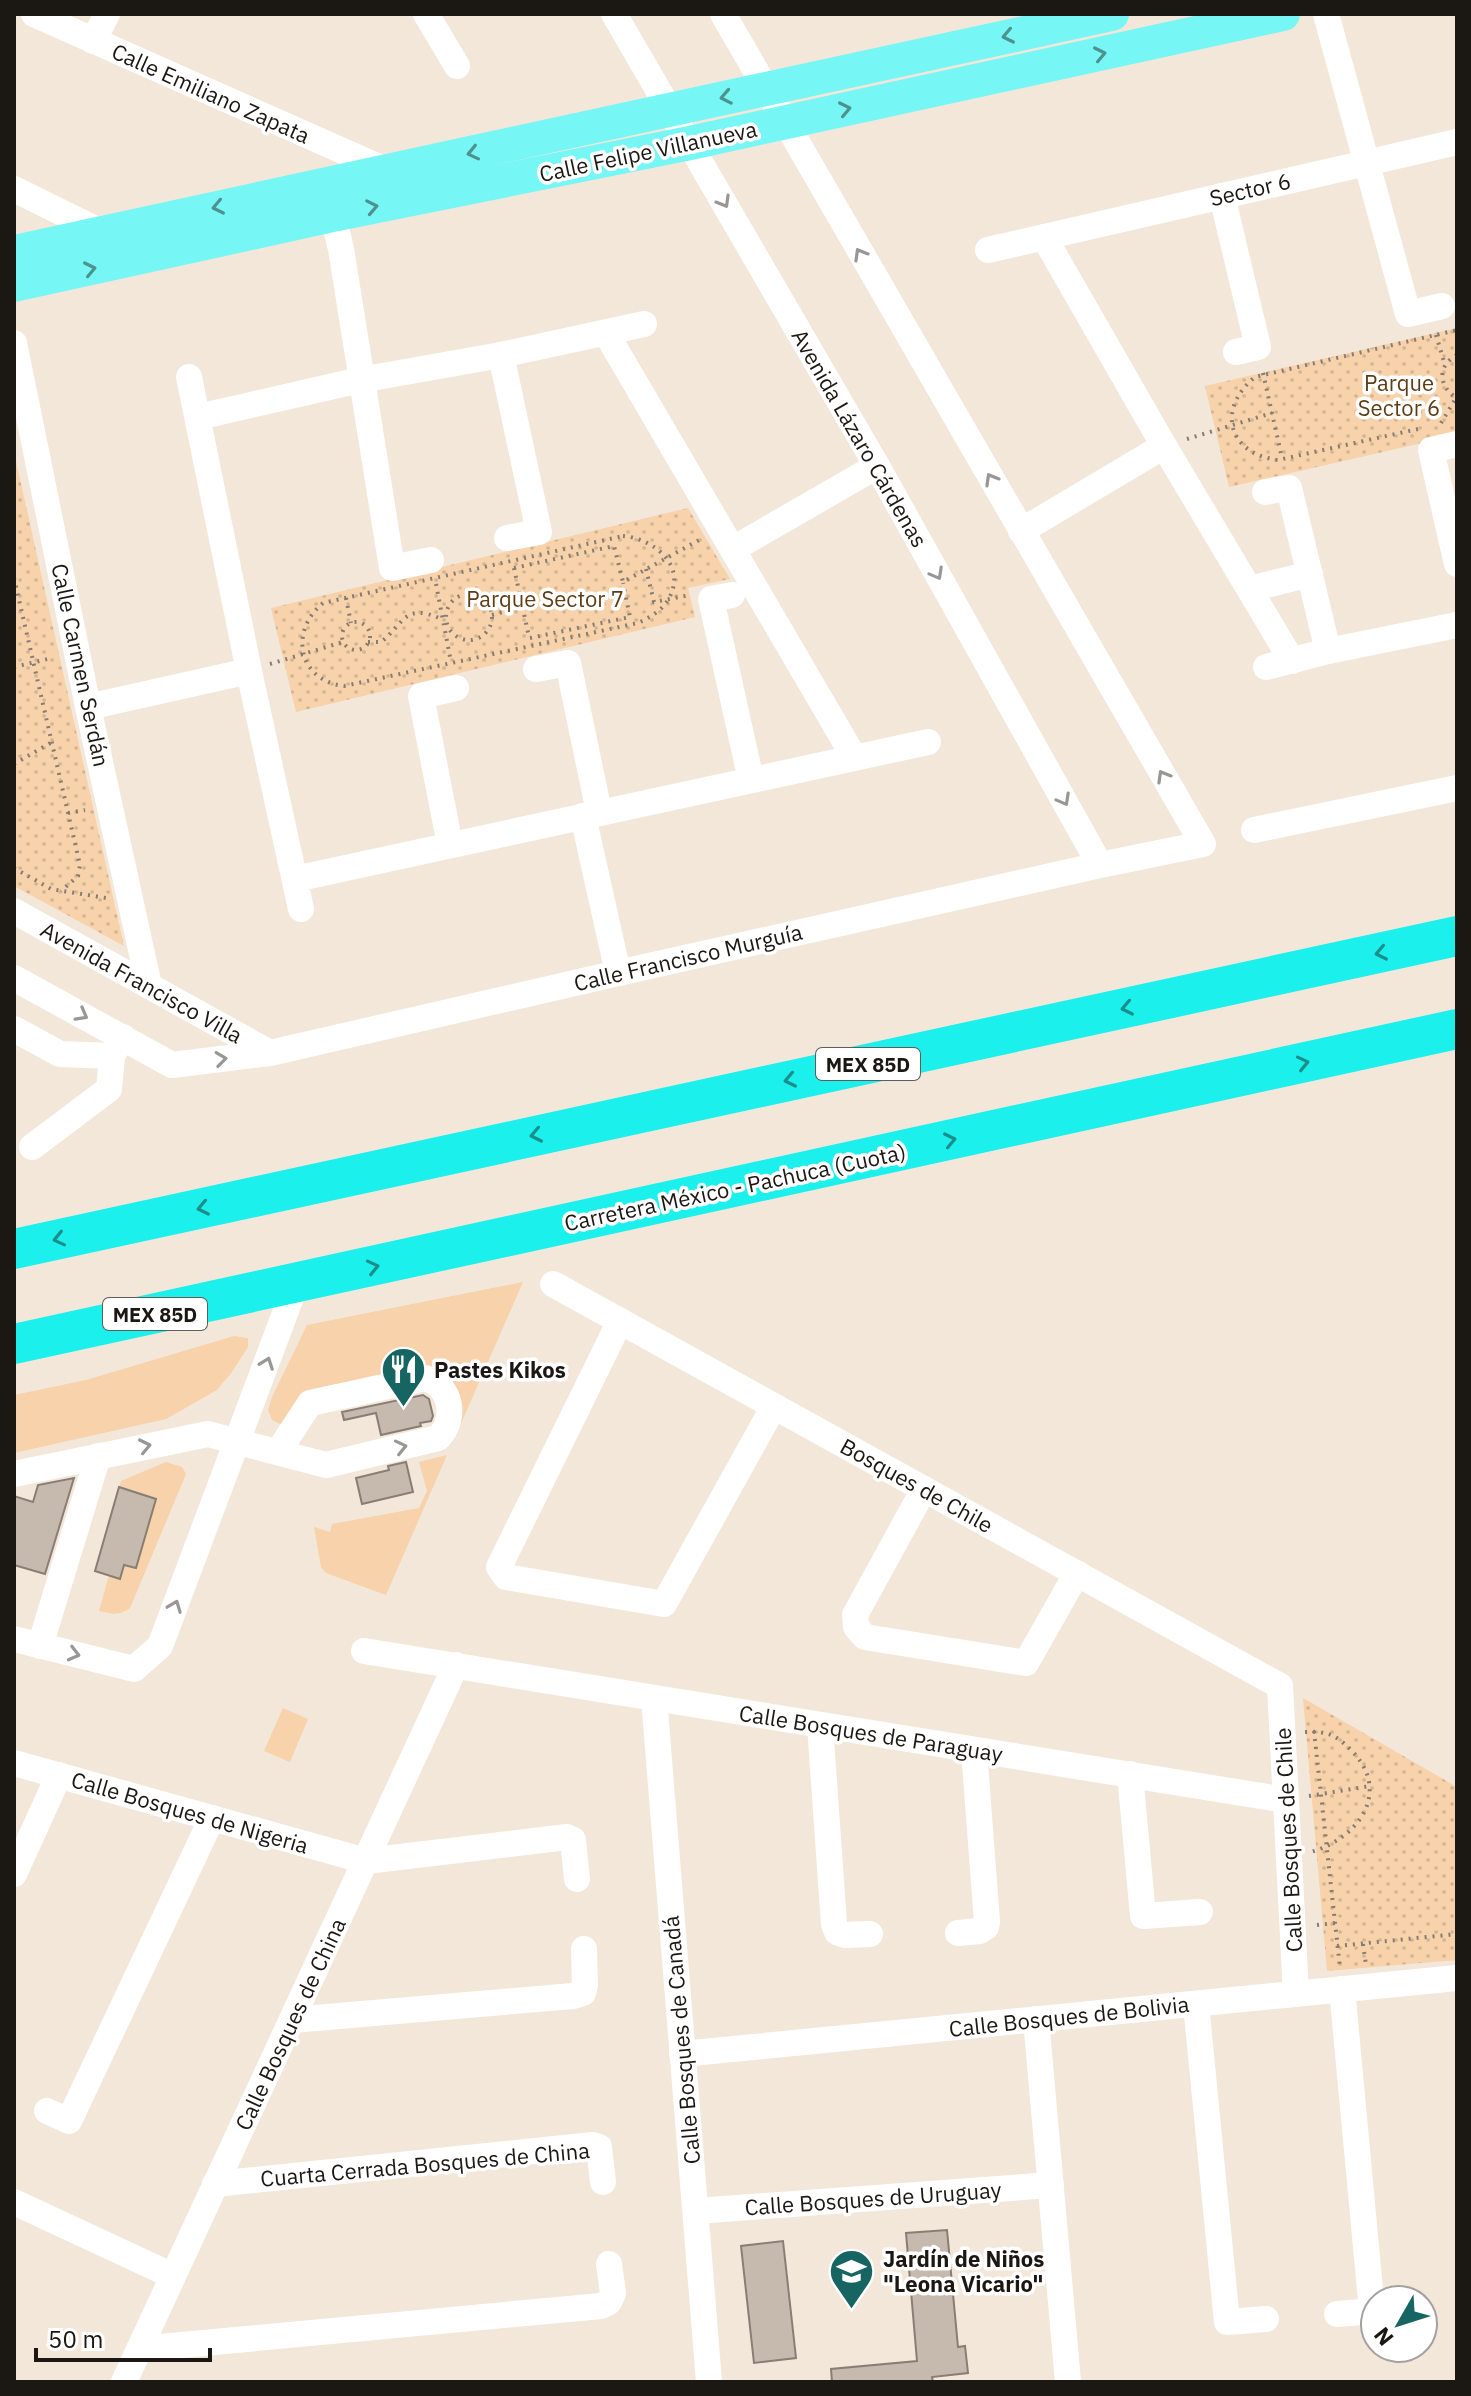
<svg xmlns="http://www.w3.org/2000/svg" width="1471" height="2396" font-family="'IBM Plex Sans',sans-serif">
	<defs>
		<pattern id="park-dots" width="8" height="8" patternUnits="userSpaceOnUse" patternTransform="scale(2)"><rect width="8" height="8" fill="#f7d2ab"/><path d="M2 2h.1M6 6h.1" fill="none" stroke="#d3b492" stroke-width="1.8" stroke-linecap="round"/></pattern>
	</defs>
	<rect width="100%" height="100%" fill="#f3e7da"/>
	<g fill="#f7d2ab">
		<polygon points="523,1282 459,1428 449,1386 286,1420 280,1424 272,1420 268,1410 272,1397 307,1325"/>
		<polygon points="234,1336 248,1338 248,1347 232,1372 217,1390 166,1419 14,1453 14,1395 86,1380"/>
		<polygon points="447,1455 386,1595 326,1573 321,1567 314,1527 330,1532 332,1524 419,1508 427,1491 419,1462"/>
		<path d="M166,1462L182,1467L186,1474L130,1608C119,1616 112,1614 99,1611L109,1575L124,1565L136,1568L149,1524L132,1492L119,1487L121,1481Z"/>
		<polygon points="283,1708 308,1719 290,1762 264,1751"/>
	</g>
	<g fill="url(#park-dots)">
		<polygon points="1457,328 1457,435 1229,487 1205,386"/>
		<polygon points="14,452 124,946 14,886"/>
		<polygon points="688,508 730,579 688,588 695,617 296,712 271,608"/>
		<polygon points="1303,1698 1457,1787 1457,1960 1327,1971"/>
	</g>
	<g fill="#c6baae" stroke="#897e73" stroke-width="2">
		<polygon points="423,1395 429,1399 433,1416 431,1421 420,1423 421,1426 381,1435 376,1413 344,1420 342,1412"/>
		<polygon points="406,1462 413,1492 362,1504 356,1478 389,1470 388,1466"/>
		<polygon points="74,1478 45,1574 14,1565 14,1496 33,1502 38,1485"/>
		<polygon points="119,1487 156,1499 136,1568 124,1565 120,1579 95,1571"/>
		<polygon points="947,2230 958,2347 965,2346 968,2373 932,2377 933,2382 832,2382 831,2369 917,2361 906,2233"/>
		<polygon points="783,2241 796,2358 754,2363 741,2246"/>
	</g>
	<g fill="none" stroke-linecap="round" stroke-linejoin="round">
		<g stroke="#857d74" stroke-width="4" stroke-dasharray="2 6" stroke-linecap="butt">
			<polyline points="1436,335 1445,365"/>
			<path d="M1457,355C1437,365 1438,387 1457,398"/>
			<polyline points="1263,373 1282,458"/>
			<polyline points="1441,423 1456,398"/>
			<path d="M1418,429L1278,460C1228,454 1216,409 1255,377L1457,330"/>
			<polyline points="1187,439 1272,413"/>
			<path d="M623,536C650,538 685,562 671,594C665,609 651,617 638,623L344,686C299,681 288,632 323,603Z"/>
			<polyline points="514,568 614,546 623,582 701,539"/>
			<polyline points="514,568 529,637"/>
			<polyline points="646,569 654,602 690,595"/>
			<polyline points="14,578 80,865 78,876 61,891"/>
			<polyline points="436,584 451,662"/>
			<circle cx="469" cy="617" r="23"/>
			<polyline points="346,598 351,623"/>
			<polyline points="492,615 522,607"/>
			<circle cx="356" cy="636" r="14"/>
			<polyline points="530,638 630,617 623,583"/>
			<path d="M368,642H381C404,624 404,602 441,619"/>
			<polyline points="270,664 343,642"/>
			<polyline points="14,667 52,658"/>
			<polyline points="14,764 52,742"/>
			<polyline points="68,813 85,810"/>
			<polyline points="14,868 51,889 106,898"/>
			<polyline points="1314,1731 1340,1968"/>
			<path d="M1305,1732C1326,1731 1335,1734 1350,1749C1393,1791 1359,1838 1311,1852"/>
			<polyline points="1309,1796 1370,1786"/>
			<polyline points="1317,1925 1335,1923"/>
			<polyline points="1363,1944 1366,1965"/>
			<polyline points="1337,1946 1457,1934"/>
		</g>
		<g stroke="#fff" stroke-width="26">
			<polyline points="34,14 390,172"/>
			<polyline points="426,14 457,66"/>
			<polyline points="614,14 877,466 1100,865"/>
			<polyline points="1326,14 1408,314 1442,306"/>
			<polyline points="93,41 107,14"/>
			<polyline points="14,189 101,232"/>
			<polyline points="1222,196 1258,347 1236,352"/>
			<polyline points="333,215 341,249 392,568 431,560"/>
			<polyline points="1044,237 1164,446 1292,661"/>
			<polyline points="988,250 1457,142"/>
			<polyline points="606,333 854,757"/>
			<polyline points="14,343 88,707 149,986"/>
			<polyline points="501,355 539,532 507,538"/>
			<polyline points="189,377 249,671 301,909"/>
			<polyline points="198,417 360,380 501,355 644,324"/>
			<polyline points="1457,444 1431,450 1457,564"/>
			<polyline points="1265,492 1289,488 1328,651"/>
			<polyline points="1021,531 1164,446"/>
			<polyline points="733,549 877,466"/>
			<polyline points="1250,589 1310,574"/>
			<polyline points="732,595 711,599 751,780"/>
			<polyline points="1266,667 1328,651 1457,625"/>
			<polyline points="536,669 568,663 599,812"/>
			<polyline points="88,707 249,671"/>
			<polyline points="583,816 618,973"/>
			<polyline points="1254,830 1457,788"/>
			<polyline points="450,845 421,696 456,688"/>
			<polyline points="295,879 928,742"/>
			<polyline points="14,911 270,1053"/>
			<polyline points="14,978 172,1065 270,1053 618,973 1100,865 1203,844 723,14"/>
			<polyline points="14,1029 60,1054 112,1056"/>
			<polyline points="32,1147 109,1089 112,1056 123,1037"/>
			<polyline points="553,1284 1280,1686 1296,1994"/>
			<polyline points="620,1321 499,1567 506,1577 664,1604 774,1406"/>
			<path d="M14,1474L208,1434L326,1465L438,1438C457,1419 452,1386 425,1378L310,1403L278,1452"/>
			<polyline points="924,1489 855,1615 856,1627 865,1637 1026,1663 1077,1573"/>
			<polyline points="14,1639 134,1669 160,1646 296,1284"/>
			<polyline points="40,1646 98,1456"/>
			<polyline points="364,1651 1286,1800"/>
			<polyline points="654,1698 709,2382"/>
			<polyline points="820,1725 834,1924 837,1932 845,1935 870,1934"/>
			<polyline points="14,1763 366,1861 567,1837 573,1840 577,1879"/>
			<polyline points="1130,1774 1143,1916 1200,1912"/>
			<polyline points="14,1874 59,1775"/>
			<polyline points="958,1933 980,1931 986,1927 987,1922 974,1750"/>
			<polyline points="1342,1989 1372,2311"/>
			<polyline points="1196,2004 1227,2322 1266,2319"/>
			<polyline points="1036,2019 1068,2382"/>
			<polyline points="292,2020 573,1996 583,1993 585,1985 584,1949"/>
			<polyline points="682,2054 1457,1978"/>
			<polyline points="47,2111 69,2121 212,1818"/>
			<polyline points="215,2184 593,2145 599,2147 603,2182"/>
			<polyline points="14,2202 173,2276"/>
			<polyline points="696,2211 1051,2185"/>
			<polyline points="1337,2314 1375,2311"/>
			<polyline points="139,2349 601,2306 609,2302 613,2293 609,2264"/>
			<polyline points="124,2382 456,1665"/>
		</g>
		<g stroke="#76f6f4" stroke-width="34">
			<polyline points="14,252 1112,14"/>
			<polyline points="14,285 333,215 690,143 1283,14"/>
		</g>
		<g stroke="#1bf0ec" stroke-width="40">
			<polyline points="14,1249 1457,936"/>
			<polyline points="14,1344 1457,1029"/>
		</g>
	</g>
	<defs><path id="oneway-chevron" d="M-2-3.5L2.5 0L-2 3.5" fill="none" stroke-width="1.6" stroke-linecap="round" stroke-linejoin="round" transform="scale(2)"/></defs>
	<g stroke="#4d928f">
		<use href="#oneway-chevron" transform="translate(1008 36) rotate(168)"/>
		<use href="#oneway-chevron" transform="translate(1100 54) rotate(-12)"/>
		<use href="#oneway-chevron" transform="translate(726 97) rotate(169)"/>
		<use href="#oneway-chevron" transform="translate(845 109) rotate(-12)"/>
		<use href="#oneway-chevron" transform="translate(473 153) rotate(167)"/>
		<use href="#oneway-chevron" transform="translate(218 207) rotate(168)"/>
		<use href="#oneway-chevron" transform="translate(372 207) rotate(-11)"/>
		<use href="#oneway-chevron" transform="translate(90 269) rotate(-12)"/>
	</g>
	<g stroke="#989795">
		<use href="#oneway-chevron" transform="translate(724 202) rotate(60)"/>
		<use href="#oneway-chevron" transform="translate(860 254) rotate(-120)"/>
		<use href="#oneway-chevron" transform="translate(991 479) rotate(-120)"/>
		<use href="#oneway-chevron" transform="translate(937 574) rotate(61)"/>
		<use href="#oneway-chevron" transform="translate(1163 776) rotate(-120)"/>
		<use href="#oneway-chevron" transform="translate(1064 800) rotate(61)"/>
		<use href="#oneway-chevron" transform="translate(82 1015) rotate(29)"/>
		<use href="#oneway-chevron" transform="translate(221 1059) rotate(-7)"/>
		<use href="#oneway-chevron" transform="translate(267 1363) rotate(-70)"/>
		<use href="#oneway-chevron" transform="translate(145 1446) rotate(-12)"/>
		<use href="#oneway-chevron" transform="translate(401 1447) rotate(-13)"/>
		<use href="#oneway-chevron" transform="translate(175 1606) rotate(-69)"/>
		<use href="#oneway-chevron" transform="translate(74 1654) rotate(14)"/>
	</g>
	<g stroke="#1b8e8a">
		<use href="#oneway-chevron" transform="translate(1381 953) rotate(168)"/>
		<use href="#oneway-chevron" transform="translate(1127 1008) rotate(168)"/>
		<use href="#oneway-chevron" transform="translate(1303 1063) rotate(-13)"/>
		<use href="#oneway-chevron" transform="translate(790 1080) rotate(168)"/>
		<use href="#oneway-chevron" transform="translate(536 1135) rotate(168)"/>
		<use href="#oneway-chevron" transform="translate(950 1140) rotate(-12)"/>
		<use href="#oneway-chevron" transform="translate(203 1208) rotate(168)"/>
		<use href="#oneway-chevron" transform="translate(59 1239) rotate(167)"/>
		<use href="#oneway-chevron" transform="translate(373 1267) rotate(-13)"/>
	</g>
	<defs>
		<symbol id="restaurant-pin" viewBox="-11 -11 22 30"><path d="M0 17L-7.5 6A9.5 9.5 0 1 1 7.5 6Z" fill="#176563" stroke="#fff"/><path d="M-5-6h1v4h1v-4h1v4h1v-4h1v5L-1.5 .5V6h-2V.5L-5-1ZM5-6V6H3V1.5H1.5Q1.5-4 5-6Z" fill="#fff"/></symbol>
		<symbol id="school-pin" viewBox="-11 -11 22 30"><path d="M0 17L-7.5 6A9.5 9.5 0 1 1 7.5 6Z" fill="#176563" stroke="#fff"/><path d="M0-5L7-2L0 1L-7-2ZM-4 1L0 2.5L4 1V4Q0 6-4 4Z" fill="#fff"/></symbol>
	</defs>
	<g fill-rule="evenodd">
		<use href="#restaurant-pin" x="378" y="1344" width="51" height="69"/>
		<use href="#school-pin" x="826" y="2246" width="51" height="69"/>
	</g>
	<g text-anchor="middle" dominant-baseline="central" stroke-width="7" stroke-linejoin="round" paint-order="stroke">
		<g fill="#fff" stroke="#5f5d5a" stroke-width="2">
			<rect x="816" y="1048" width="104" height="32" rx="6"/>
			<rect x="103" y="1298" width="104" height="32" rx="6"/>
		</g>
		<g font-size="20" font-weight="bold" fill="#1b1713">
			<text x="868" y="1064">MEX 85D</text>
			<text x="155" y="1314">MEX 85D</text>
		</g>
		<g font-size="22" fill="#1b1713" stroke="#fff">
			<text transform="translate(211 93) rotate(24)">Calle Emiliano Zapata</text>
			<text transform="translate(648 151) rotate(-12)">Calle Felipe Villanueva</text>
			<text transform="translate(1250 189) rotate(-13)">Sector 6</text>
			<text transform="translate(860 438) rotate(60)">Avenida Lázaro Cárdenas</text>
			<text transform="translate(81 665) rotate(78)">Calle Carmen Serdán</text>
			<text transform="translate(688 957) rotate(-13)">Calle Francisco Murguía</text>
			<text transform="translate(142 982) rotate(29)">Avenida Francisco Villa</text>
			<text transform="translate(735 1187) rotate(-12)">Carretera México - Pachuca (Cuota)</text>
			<text transform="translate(917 1485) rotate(29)">Bosques de Chile</text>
			<text transform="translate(871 1733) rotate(9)">Calle Bosques de Paraguay</text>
			<text transform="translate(190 1812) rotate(16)">Calle Bosques de Nigeria</text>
			<text transform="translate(1288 1840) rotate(-93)">Calle Bosques de Chile</text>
			<text transform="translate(1069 2016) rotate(-6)">Calle Bosques de Bolivia</text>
			<text transform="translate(290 2024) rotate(-65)">Calle Bosques de China</text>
			<text transform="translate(681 2040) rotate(-95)">Calle Bosques de Canadá</text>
			<text transform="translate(425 2164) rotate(-5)">Cuarta Cerrada Bosques de China</text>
			<text transform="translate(873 2198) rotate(-4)">Calle Bosques de Uruguay</text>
		</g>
		<g font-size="22" fill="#5e3c14" stroke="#fff">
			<text x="1399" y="382">Parque<tspan x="1399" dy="25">Sector 6</tspan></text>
			<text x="545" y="598">Parque Sector 7</text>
		</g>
		<g font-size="22" font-weight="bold" fill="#1b1713" stroke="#fff" text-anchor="start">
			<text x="434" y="1369">Pastes Kikos</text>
			<text x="883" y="2258">Jardín de Niños<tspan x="883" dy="25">"Leona Vicario"</tspan></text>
		</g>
	</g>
	<rect width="1471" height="2396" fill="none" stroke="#1b1713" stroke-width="32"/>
	<g transform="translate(1399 2324) rotate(231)"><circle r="38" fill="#ffffff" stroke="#a4a2a1" stroke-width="2"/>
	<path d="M0-6L14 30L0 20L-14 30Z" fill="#176563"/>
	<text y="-12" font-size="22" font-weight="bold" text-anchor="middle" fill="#1b1713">N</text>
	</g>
	<path d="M36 2348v12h174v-12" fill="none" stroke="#1b1713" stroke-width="4"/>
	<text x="48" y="2348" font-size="24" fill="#1b1713" stroke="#ffffff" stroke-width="6" paint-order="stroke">50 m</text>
</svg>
